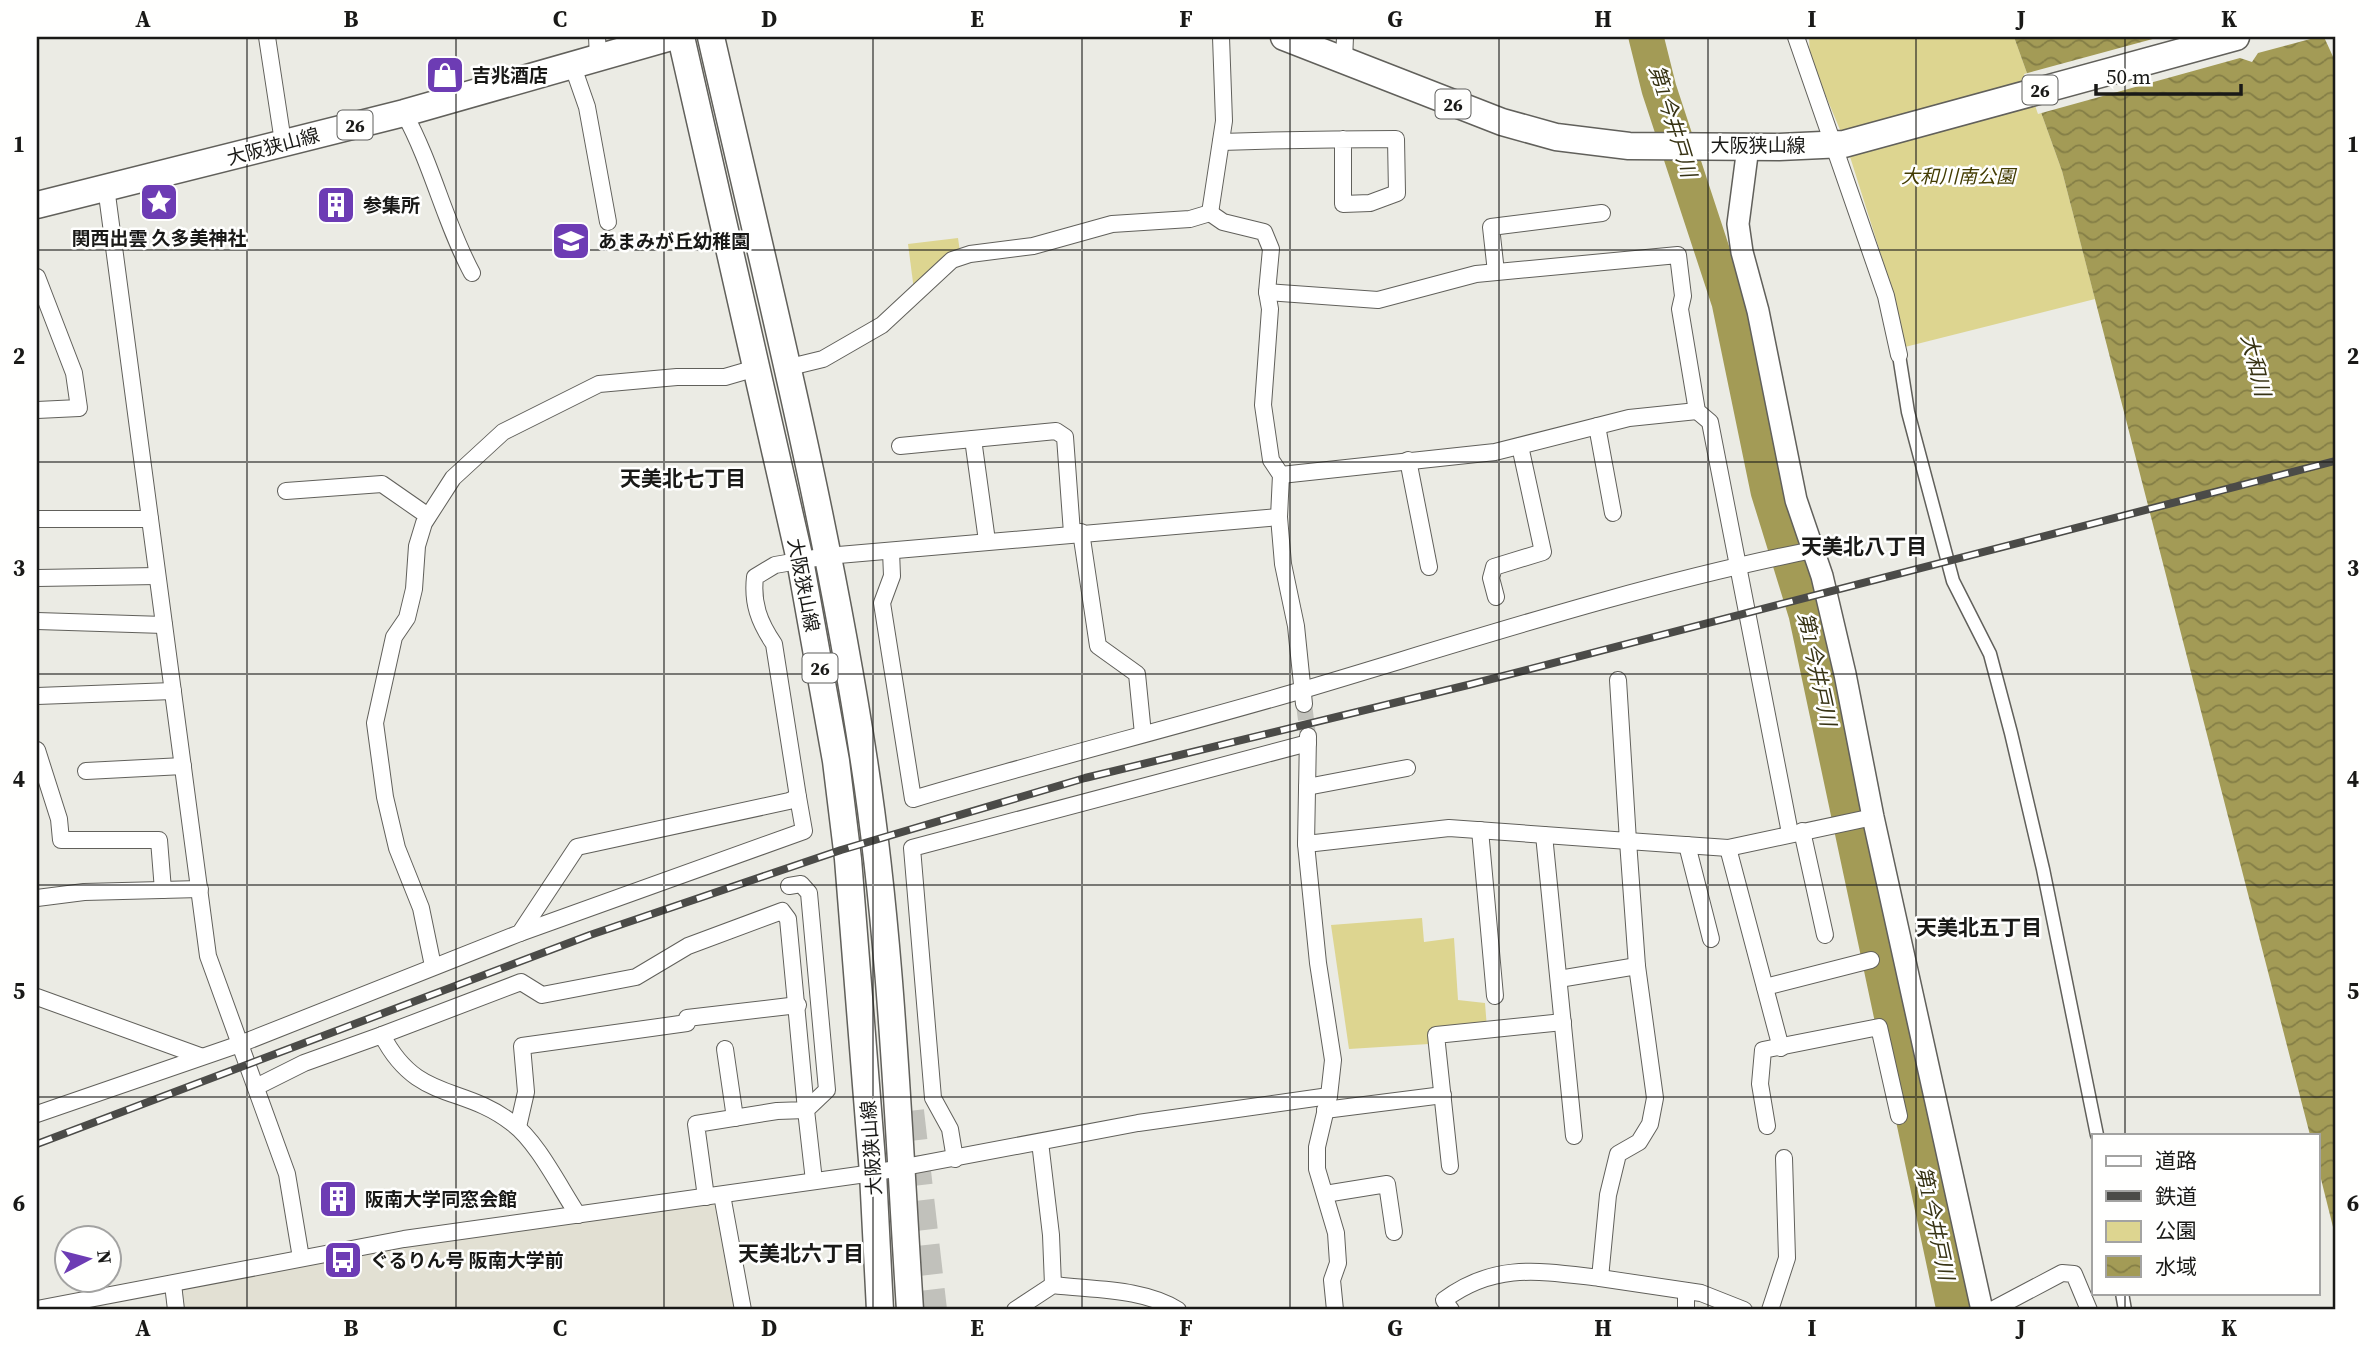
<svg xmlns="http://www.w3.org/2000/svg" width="2372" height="1347" font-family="'Source Serif 4','Noto Sans JP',serif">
	<defs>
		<pattern id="water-waves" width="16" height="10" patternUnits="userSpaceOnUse" patternTransform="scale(1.75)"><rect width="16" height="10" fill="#a39b56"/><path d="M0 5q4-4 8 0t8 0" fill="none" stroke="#847e46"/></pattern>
	</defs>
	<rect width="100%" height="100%" fill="#ebebe4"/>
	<polygon fill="#e2e0d3" points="712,1203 718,1208 735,1310 181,1310 179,1297 184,1288 383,1249"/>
	<g fill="#ddd590">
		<polygon points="1809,37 2014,37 2062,171 2095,299 1905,347 1894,296 1846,144 1810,58"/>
		<polygon points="958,238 960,252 914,290 908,244"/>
		<polygon points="1422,918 1424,942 1454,938 1458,1000 1485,1003 1487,1028 1429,1044 1349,1049 1331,925"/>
	</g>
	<polygon fill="url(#water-waves)" points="2014,37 2324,37 2335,61 2335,1235 2318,1167 2318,1135 2310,1135 2062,171"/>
	<polygon fill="#ebebe4" points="2160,37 2318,37 2258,53 2252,62 2240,58 2038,114 2024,74"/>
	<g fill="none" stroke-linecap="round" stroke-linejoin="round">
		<polyline stroke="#a39b56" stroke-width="35" points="1646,37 1659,89 1729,302 1768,491 1806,614 1954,1310"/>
		<polyline stroke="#c1c1bb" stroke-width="16" stroke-dasharray="16 8" stroke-linecap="butt" points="1304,704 1308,736"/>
		<polyline stroke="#c1c1bb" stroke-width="30" stroke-dasharray="30 15" stroke-linecap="butt" points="909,1111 932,1310"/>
		<defs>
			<g id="pedestrian">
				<polyline points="1899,355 1908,412 1953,581 1990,654 2011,733 2043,869 2097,1135"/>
				<polyline points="2122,1293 2125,1310"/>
			</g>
			<g id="minor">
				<polyline points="267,37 283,142"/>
				<polyline points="597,37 598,56"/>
				<polyline points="1796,37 1886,296 1899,355"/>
				<polyline points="1344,60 1345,37"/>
				<polyline points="572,64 587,107 608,222"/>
				<path d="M404,113C433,166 444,221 472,273"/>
				<path d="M1221,142C1279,140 1337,139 1396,139L1397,193L1370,203L1343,204V139"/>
				<polyline points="106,187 208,956 287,1174 301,1258"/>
				<polyline points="1210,213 1223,222 1264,232 1271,249 1267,292 1270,309 1263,405 1271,460 1281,475 1279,517 1283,564 1296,626 1304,704"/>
				<polyline points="1210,213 1224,121 1221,37"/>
				<polyline points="1496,272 1491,227 1602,213"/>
				<polyline points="37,277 74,373 79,408 37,410"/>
				<polyline points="1267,292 1378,300 1476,274 1678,255 1683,296 1680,309 1697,411 1710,422 1790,833"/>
				<polyline points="786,368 823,359 882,325 952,260 970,254 1033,246 1112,224 1190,219 1210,213"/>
				<polyline points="1597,426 1613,513"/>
				<polyline points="973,439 987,541"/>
				<polyline points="900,446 1056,431 1065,437 1072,533"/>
				<polyline points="1408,460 1429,567"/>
				<polyline points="1281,475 1495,452 1629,418 1697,411"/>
				<polyline points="286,491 382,484 428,516"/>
				<polyline points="37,519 150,519"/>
				<polyline points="1081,532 1098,646 1137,674 1143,734"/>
				<path d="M891,551L892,576L882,603L913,799C1044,760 1176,727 1306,689C1474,639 1641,584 1813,550"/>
				<polyline points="37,578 157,576"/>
				<polyline points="1496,597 1491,578 1494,567 1543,552 1520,446"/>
				<polyline points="37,621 164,625"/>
				<polyline points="37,696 173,691"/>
				<polyline points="1308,736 1306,844 1449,828 1628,841 1618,680"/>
				<polyline points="37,750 59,819 61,840 159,840 163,890"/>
				<polyline points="86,771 183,766"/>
				<polyline points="1307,787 1407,768"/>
				<polyline points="1480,830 1495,996"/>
				<polyline points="1802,831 1825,935"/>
				<polyline points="1544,835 1574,1136"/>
				<polyline points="1306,844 1318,963 1333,1060 1329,1096 1317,1147 1317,1169 1336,1233 1338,1263 1332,1280 1335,1310"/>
				<polyline points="1687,845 1711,939"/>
				<polyline points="1728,848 1781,1048"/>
				<polyline points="789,886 801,884 809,893 827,1090 806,1110 814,1181"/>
				<polyline points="37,898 84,892 200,889"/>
				<polyline points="520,933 804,831 798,797"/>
				<polyline points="433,966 421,908 397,848 385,797 375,723 394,637 407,618 414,589 417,546 424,523 453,478 503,432 599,384 677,377 725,377 756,368"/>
				<polyline points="1559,979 1637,966"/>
				<polyline points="1765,987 1871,960"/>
				<polyline points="37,997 200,1056"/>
				<polyline points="382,1035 521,982 542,995 636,977 688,946 782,911 788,919 806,1110 777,1111 696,1124 706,1197"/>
				<polyline points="725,1049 735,1118"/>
				<path d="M258,1086L304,1063L382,1035C417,1103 462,1084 512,1123C537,1141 560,1188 578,1215"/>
				<polyline points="1325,1110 1443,1095"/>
				<path d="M37,1114L240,1044L520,933L577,847L789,801L798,797L774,644C759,622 752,603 755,577L775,565L827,556L1279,517"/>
				<polyline points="1767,1126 1760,1084 1763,1050 1879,1027 1899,1116"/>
				<polyline points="518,1127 526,1092 522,1046 687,1023 687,1018 798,1005"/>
				<polyline points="1040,1142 1051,1235 1053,1285"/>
				<polyline points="955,1159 950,1129 933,1098 912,848 1308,743"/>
				<polyline points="1450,1166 1436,1035 1563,1022"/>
				<polyline points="1325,1194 1387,1184 1394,1232"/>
				<polyline points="722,1195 743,1310"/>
				<polyline points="1600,1278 1701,1293 1744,1310"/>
				<polyline points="173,1284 176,1310"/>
				<polyline points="37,1309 404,1239 873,1173 1138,1123 1329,1096"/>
				<path d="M1015,1310L1053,1285C1093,1290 1143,1288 1178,1310"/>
				<path d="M1451,1310L1444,1300C1495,1262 1540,1271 1600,1278L1608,1195L1618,1154L1639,1142L1650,1124L1655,1098L1637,966L1628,841L1728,848L1873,817"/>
				<polyline points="1686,1310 1686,1291"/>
				<polyline points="1770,1310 1787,1258 1784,1158"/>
				<polyline points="1992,1310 2062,1273 2074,1274 2089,1310"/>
			</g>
			<polyline id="tertiary" points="1748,147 1738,224 1742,252 1758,311 1796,500 1822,576 1845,674 1873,817 1982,1310"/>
			<g id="primary">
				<polyline points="681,37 800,560 836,761 848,859 873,1173 880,1310"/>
				<path d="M711,37C766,277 827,517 864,761C892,942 898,1127 910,1310"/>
				<polyline points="1284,37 1502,122 1556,137 1629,146 1779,147 1844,144 2236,37"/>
				<polyline points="37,205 404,113 671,37"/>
			</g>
		</defs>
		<use href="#pedestrian" stroke="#61605b" stroke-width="15"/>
		<use href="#minor" stroke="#61605b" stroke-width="18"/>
		<use href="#tertiary" stroke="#61605b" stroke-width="24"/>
		<use href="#primary" stroke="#61605b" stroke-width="29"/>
		<use href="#pedestrian" stroke="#fff" stroke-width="12"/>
		<use href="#minor" stroke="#fff" stroke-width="16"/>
		<use href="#tertiary" stroke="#fff" stroke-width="21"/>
		<use href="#primary" stroke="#fff" stroke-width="26"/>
		<defs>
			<polyline id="rail" points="37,1144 590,935 841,850 1085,778 1468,685 2335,461"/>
		</defs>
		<use href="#rail" stroke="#4b4b48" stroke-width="8"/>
		<use href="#rail" stroke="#fffffe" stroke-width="5" stroke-dasharray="16" stroke-linecap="butt"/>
	</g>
	<path fill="none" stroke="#191917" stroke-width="2" stroke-opacity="0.55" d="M247,37V1310M456,37V1310M664,37V1310M873,37V1310M1082,37V1310M1290,37V1310M1499,37V1310M1708,37V1310M1916,37V1310M2125,37V1135M37,250H2335M37,462H2335M37,674H2335M37,885H2335M37,1097H2335M2125,1293V1310"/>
	<defs>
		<symbol id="shop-square" viewBox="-11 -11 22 22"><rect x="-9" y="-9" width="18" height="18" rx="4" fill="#6d3cb4" stroke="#fffffe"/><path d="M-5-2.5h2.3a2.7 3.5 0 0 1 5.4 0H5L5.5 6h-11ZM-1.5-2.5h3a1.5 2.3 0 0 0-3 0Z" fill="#fff"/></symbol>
		<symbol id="sight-square" viewBox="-11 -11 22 22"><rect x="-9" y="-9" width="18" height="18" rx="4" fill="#6d3cb4" stroke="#fffffe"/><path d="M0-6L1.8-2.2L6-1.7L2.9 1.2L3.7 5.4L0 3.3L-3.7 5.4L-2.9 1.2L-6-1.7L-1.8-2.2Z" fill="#fff"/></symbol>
		<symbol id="building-square" viewBox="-11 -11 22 22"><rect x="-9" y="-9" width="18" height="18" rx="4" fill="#6d3cb4" stroke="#fffffe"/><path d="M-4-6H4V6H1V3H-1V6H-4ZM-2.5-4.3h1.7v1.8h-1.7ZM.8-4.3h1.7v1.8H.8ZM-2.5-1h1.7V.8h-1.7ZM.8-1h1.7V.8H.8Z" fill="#fff"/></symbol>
		<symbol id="school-square" viewBox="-11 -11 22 22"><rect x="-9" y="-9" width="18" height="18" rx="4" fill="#6d3cb4" stroke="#fffffe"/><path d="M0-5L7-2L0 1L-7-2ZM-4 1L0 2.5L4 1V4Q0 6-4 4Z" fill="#fff"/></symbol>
		<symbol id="bus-square" viewBox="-11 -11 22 22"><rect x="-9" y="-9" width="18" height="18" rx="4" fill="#6d3cb4" stroke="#fffffe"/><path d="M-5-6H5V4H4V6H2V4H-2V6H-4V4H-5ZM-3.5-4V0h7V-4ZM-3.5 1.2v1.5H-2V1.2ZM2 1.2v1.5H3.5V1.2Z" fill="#fff"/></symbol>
	</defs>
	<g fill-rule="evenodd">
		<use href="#shop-square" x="423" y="53" width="44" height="44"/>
		<use href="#sight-square" x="137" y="180" width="44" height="44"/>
		<use href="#building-square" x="314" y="183" width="44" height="44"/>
		<use href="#school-square" x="549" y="219" width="44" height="44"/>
		<use href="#building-square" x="316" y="1177" width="44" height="44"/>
		<use href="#bus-square" x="321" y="1238" width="44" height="44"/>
	</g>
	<g text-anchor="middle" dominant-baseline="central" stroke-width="5" stroke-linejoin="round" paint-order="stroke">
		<g fill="#fffffe" stroke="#5e5e5c" stroke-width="2">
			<rect x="2022.5" y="75.5" width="35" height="29" rx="5"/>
			<rect x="1435.5" y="89.5" width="35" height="29" rx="5"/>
			<rect x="337.5" y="110.5" width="35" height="29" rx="5"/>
			<rect x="802.5" y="653.5" width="35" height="29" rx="5"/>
		</g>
		<g font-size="18" font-weight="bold" fill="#191917">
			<text x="2040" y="90">26</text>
			<text x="1453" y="104">26</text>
			<text x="355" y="125">26</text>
			<text x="820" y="668">26</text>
		</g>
		<g font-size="19" font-weight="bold" fill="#191917" stroke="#fffffe" text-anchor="start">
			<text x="472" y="75">吉兆酒店</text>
			<text x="363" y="205">参集所</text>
			<text x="159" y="238" text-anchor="middle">関西出雲 久多美神社</text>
			<text x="598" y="241">あまみが丘幼稚園</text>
			<text x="365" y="1199">阪南大学同窓会館</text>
			<text x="370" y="1260">ぐるりん号 阪南大学前</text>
		</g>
		<g font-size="19" fill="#191917" stroke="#fffffe">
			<text x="1758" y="145">大阪狭山線</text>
			<text transform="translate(273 146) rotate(-15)">大阪狭山線</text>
			<text transform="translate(804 585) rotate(79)">大阪狭山線</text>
			<text transform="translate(871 1148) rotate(-94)">大阪狭山線</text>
		</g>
		<g font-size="19" font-style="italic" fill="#433c02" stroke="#fffffe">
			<text x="1958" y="176">大和川南公園</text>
		</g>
		<g font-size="21" font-style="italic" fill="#373314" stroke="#fffffe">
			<text transform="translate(1673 121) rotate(73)">第1今井戸川</text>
			<text transform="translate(2256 365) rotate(76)">大和川</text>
			<text transform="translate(1817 669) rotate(78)">第1今井戸川</text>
			<text transform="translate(1935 1223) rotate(78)">第1今井戸川</text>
		</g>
		<g font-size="21" font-weight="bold" fill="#191917" stroke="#fffffe">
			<text x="683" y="478">天美北七丁目</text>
			<text x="1864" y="546">天美北八丁目</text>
			<text x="1979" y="927">天美北五丁目</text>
			<text x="801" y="1253">天美北六丁目</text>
		</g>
	</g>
	<rect width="2372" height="1347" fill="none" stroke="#fffffe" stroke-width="77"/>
	<rect x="2092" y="1134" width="228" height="161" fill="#fffffe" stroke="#a3a3a2" stroke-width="2"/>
	<rect x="2106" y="1156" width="35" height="10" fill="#ffffff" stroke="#a3a3a2" stroke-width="2"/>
	<text x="2155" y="1168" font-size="21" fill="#191917">道路</text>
	<rect x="2106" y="1191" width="35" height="10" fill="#4b4b48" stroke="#a3a3a2" stroke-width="2"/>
	<text x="2155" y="1204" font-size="21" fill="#191917">鉄道</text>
	<rect x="2106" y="1221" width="35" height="21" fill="#ddd590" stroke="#a3a3a2" stroke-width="2"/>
	<text x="2155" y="1238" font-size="21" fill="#191917">公園</text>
	<rect x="2106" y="1256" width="35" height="21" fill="url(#water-waves)" stroke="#a3a3a2" stroke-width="2"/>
	<text x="2155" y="1274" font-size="21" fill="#191917">水域</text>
	<g transform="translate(88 1259) rotate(83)"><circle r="33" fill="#fffffe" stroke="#a3a3a2" stroke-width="2"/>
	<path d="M0-5L12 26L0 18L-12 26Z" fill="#6d3cb4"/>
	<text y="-10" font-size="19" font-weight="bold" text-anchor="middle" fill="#191917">N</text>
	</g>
	<path d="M2096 84v10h145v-10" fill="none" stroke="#191917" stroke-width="3.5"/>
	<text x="2106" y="84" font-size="21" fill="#191917" stroke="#fffffe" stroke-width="5" paint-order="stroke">50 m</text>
	<rect x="38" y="38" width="2296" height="1270" fill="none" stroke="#191917" stroke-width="2.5"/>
	<g font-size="23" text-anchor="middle" font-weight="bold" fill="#191917">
		<text x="143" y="27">A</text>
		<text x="351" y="27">B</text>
		<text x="560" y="27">C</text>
		<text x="769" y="27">D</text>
		<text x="977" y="27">E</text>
		<text x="1186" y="27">F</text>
		<text x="1395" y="27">G</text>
		<text x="1603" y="27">H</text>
		<text x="1812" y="27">I</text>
		<text x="2021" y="27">J</text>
		<text x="2229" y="27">K</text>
		<text x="19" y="152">1</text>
		<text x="2353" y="152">1</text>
		<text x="19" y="364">2</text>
		<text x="2353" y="364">2</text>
		<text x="19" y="576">3</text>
		<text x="2353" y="576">3</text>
		<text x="19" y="787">4</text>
		<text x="2353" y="787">4</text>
		<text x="19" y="999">5</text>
		<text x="2353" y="999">5</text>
		<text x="19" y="1211">6</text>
		<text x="2353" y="1211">6</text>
		<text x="143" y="1336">A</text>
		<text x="351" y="1336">B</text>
		<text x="560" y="1336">C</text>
		<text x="769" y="1336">D</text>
		<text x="977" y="1336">E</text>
		<text x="1186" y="1336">F</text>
		<text x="1395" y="1336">G</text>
		<text x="1603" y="1336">H</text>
		<text x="1812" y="1336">I</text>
		<text x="2021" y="1336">J</text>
		<text x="2229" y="1336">K</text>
	</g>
</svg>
